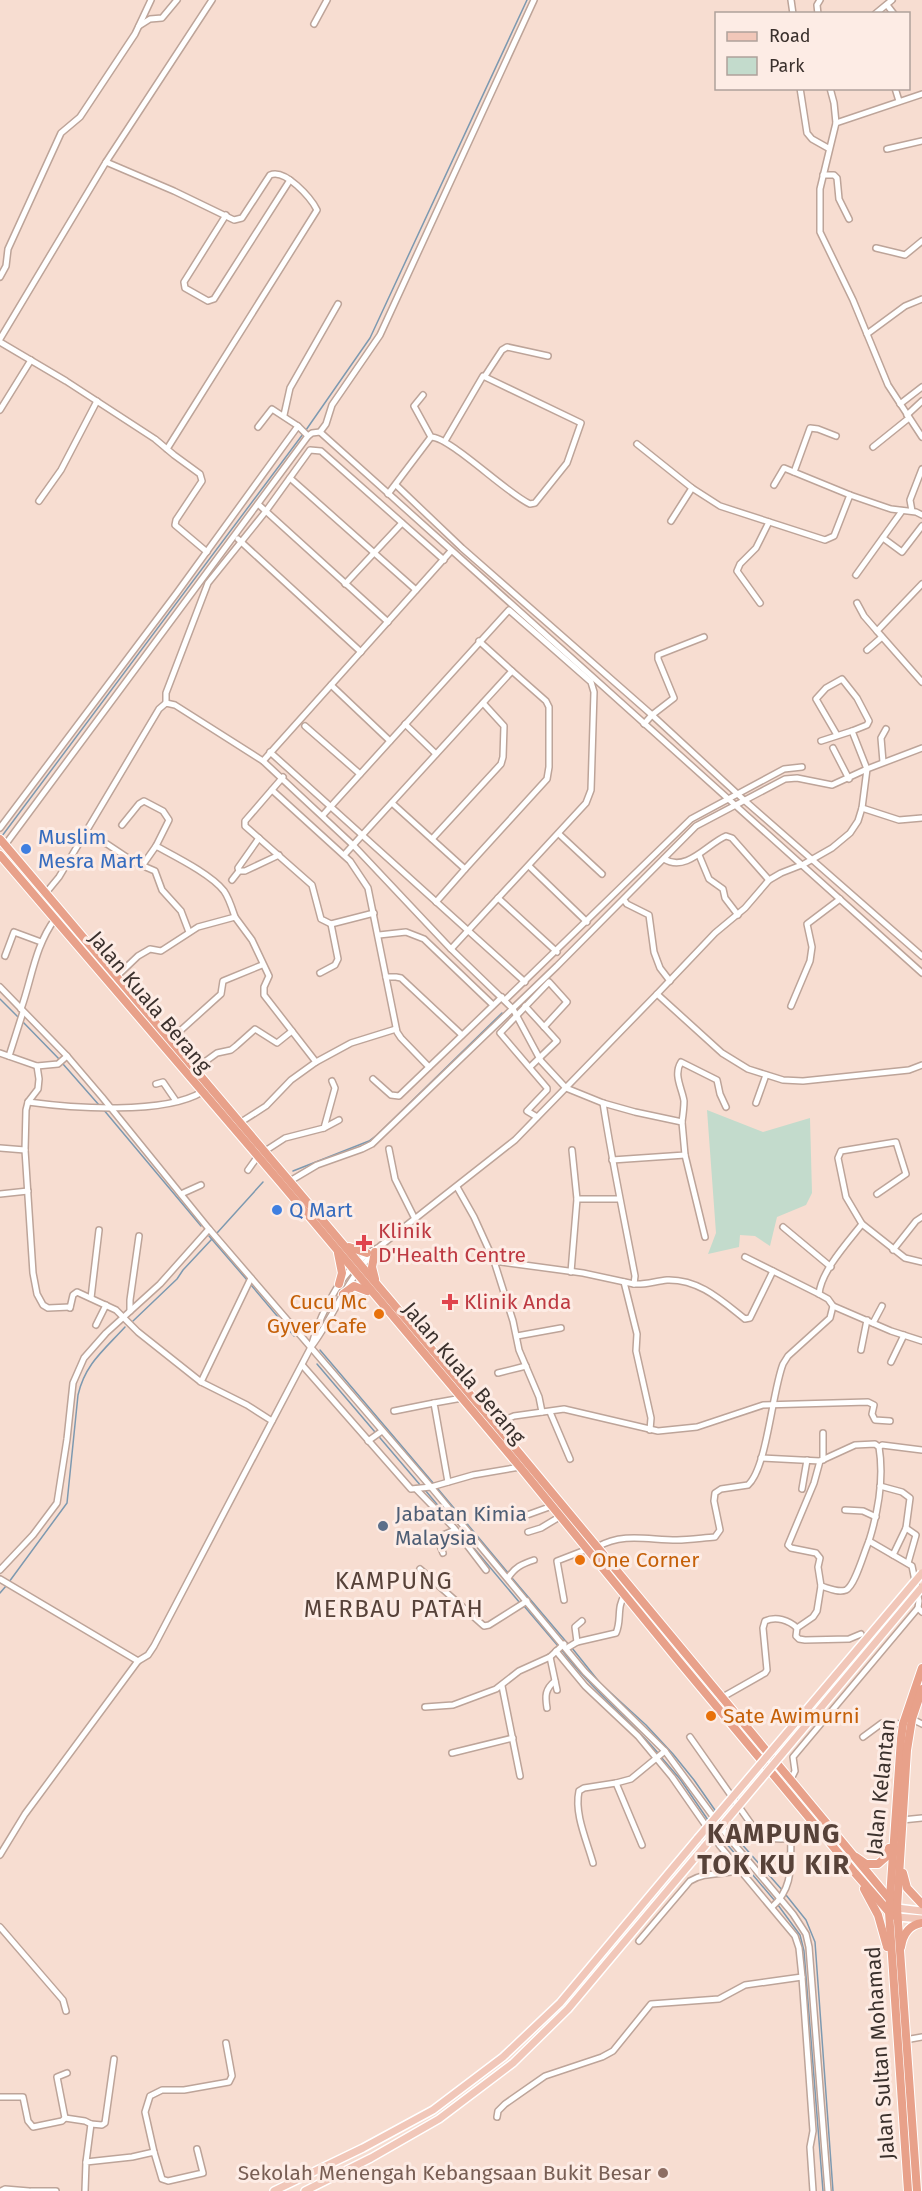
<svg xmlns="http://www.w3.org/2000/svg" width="922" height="2191" font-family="'Fira Sans',sans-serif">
	<rect width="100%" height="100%" fill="#f7ddd1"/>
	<polygon fill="#c3dbcc" points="707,1110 763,1132 810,1118 812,1193 806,1205 777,1217 770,1246 755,1236 740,1235 739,1247 708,1254 716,1233"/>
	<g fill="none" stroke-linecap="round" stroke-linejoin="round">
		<g stroke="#7d99b0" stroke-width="1.5">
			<polyline points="306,430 370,338 527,0"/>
			<polyline points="2,836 303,434"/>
			<polyline points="0,999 18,1017"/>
			<polyline points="22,1021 60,1060"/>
			<polyline points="63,1064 99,1105"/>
			<polyline points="103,1109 201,1226"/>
			<polyline points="293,1171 369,1141 377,1135 502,1013"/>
			<polyline points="217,1233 263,1182"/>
			<polyline points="209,1236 247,1280"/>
			<polyline points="251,1285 294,1336"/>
			<polyline points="133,1321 177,1279 183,1270 212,1239"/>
			<polyline points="320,1350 434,1484"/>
			<polyline points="317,1364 421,1486"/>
			<polyline points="438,1489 509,1574"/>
			<polyline points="425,1490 520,1603"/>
			<polyline points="512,1578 569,1645"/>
			<path d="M9,1582L67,1503L78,1395C85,1364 104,1350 125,1327"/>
			<polyline points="0,1593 6,1586"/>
			<polyline points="524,1606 558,1646"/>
			<polyline points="572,1648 600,1683 646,1725 673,1754 694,1780 717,1813"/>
			<path d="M561,1649C590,1688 627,1717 658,1753"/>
			<polyline points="661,1757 680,1779 708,1820"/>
			<polyline points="725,1825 783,1891"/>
			<polyline points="718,1834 744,1864"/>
			<polyline points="747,1868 775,1901"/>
			<polyline points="786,1895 806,1920 815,1942 833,2191"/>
			<polyline points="778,1905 800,1935 804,1951 823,2191"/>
		</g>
		<defs>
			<g id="minor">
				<polyline points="791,0 793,14"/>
				<polyline points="887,5 894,14"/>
				<polyline points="818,14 817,5 820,0"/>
				<polyline points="875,14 892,0"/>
				<polyline points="314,24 327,0"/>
				<polyline points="139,26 150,19 162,18 177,0"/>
				<polyline points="800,88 807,133 812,139 828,148"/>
				<polyline points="830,88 834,103 836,123"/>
				<polyline points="895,88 899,101"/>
				<polyline points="922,94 836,123 820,189 820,232 853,300 888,385 922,437"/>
				<polyline points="887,149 922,141"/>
				<path d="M106,162L174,191L234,220L242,218L270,175C285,168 311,198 317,210L167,449"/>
				<polyline points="823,175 834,175 837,178 839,199 849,219"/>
				<polyline points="226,215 184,282 185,288 208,301 214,299 290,180"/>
				<polyline points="876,248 905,255 922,241"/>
				<polyline points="0,277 6,266 8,249 61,133 80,117 135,34 151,0"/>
				<polyline points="867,334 905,306 922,299"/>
				<polyline points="0,339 106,162 212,0"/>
				<polyline points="0,342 66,381 155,439 174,455 200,474 202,481 176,520 175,525 207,552"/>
				<polyline points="485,376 502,350 507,347 548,356"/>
				<path d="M423,395L414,406L431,437C450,437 506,493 530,504L535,503L567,463L581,423L483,376L445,441"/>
				<polyline points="900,404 922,387"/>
				<polyline points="0,410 31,360"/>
				<polyline points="284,415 290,388 338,304"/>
				<polyline points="907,415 922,401"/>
				<polyline points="258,427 272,409 298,426"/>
				<polyline points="320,432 922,973"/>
				<polyline points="637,444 692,488 720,506 825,540 834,536 850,495 891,509 916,512 922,515"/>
				<polyline points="873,447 909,418"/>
				<polyline points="794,472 810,428 818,429 836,436"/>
				<polyline points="290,478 416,590"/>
				<polyline points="396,485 462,548 652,715 644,724"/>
				<polyline points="774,485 784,468 850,495"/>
				<polyline points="388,494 431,437"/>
				<polyline points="39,501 61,470 97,401"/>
				<polyline points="258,504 388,622"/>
				<polyline points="912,511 910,500 922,469"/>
				<polyline points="671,521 692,488"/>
				<polyline points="883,538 902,552 922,526"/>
				<polyline points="238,539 361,652"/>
				<polyline points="856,575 902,511"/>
				<polyline points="345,584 402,523"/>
				<polyline points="922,584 877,631 922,682"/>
				<polyline points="760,603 737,571 740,564 756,548 769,522"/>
				<polyline points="857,603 864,616 877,631"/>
				<polyline points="704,637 658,655 658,659 674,698 652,715 744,800 922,956"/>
				<polyline points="867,650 882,637"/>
				<polyline points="331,685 390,741"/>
				<polyline points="166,703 166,693 208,583 266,511 310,450 321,451 444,560"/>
				<polyline points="405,724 436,754"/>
				<polyline points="305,726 360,774"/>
				<polyline points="821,741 852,731"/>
				<polyline points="833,748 849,779"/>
				<polyline points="270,752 525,982"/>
				<polyline points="263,761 451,551"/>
				<polyline points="883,762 881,738 886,729"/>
				<polyline points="283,777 245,821 245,826 312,885 321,919 331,924 374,913"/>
				<polyline points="272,790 350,861 368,888 397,1032 401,1038 429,1067"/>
				<polyline points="392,803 465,869 436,902"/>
				<polyline points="862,808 899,820 922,818"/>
				<polyline points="323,815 509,610 591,682 594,692 591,790 586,803 451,949"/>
				<polyline points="122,825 139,804 144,801 163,811 169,820 156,846 142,866"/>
				<polyline points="0,828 176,594 298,426 308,436"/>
				<polyline points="559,834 602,874"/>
				<polyline points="83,835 107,844 134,862 155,871 162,890 181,911 189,932"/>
				<polyline points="259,838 238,868 239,871 245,871 279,855"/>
				<polyline points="432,839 501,764 503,757 504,726 483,703"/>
				<polyline points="5,845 308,436 312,433 320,432 326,424 332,405 380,335 534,0"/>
				<polyline points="344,855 512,671 479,641"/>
				<polyline points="699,855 709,879 723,889 725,898 738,915"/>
				<path d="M664,859C687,873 708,843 726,836L732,838L769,880"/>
				<polyline points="529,866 587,922"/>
				<polyline points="465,869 547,779 549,767 549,707 546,701 512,671"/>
				<polyline points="232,880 239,871"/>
				<path d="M45,894L59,877L159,709L166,703L175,705L263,761L354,846L451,949L513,1009L541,1061L566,1088L603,1103L635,1112L682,1122C683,1115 684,1108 684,1101C682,1088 673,1075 681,1062L717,1080L720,1094L726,1107"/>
				<polyline points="498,898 557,952"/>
				<polyline points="624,900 627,904 649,915 654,952 660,968 670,981"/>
				<polyline points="235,917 252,940 269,976 264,987 264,995 316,1062"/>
				<polyline points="379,935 406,932 424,939 493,1005"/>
				<polyline points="5,956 14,932 41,942"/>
				<polyline points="320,973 335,965 338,959 331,924"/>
				<path d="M116,977L138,956L150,949L161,951L198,927L235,917C232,908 229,898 224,891C211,874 174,856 156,846"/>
				<polyline points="386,977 396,977 401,978 462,1035"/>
				<polyline points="0,987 67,1056 102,1097 209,1229 431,1487 585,1672 665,1751 729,1838 793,1914 806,1934 809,1947 828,2191"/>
				<polyline points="657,994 722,1053 748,1069 783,1080 803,1081 909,1070 922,1065"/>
				<polyline points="505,1000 691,819 784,769 802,767"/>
				<polyline points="525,1006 557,1041 530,1067"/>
				<polyline points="791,1006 810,961 812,947 807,924 840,899"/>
				<path d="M21,1009C32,978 35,946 55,919"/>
				<polyline points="170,1040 221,994 223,981 262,965"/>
				<polyline points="0,1053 37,1066"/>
				<polyline points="9,1056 23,1012"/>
				<polyline points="67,1056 58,1064 37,1066 39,1079 38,1089 28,1102 26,1110 25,1150 33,1273 37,1294 43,1305 48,1308 70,1307"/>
				<polyline points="195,1069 217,1053 231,1050 236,1046 255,1029 277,1043 292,1031"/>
				<polyline points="373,1079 391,1095 399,1096 502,997"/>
				<polyline points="156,1084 163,1082 176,1101"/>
				<path d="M28,1102C72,1108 164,1115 202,1092"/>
				<polyline points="756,1103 766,1075"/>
				<polyline points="537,1117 527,1111 547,1090 547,1088 500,1033 549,982 567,1002 544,1027"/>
				<polyline points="241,1122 266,1106 291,1080 316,1062 351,1043 396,1029"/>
				<polyline points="324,1128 339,1120"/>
				<polyline points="0,1148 25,1150"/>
				<polyline points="389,1149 395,1179 415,1219"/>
				<polyline points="265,1151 285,1138 324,1128 335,1088 332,1081"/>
				<polyline points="685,1155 705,1237"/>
				<polyline points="612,1160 685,1155 682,1122"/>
				<polyline points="248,1170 258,1156"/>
				<polyline points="290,1181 317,1165 362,1149 372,1144 557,966 696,826 785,779 797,778 832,785 867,769 852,731 867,725 869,721 857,698 842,679 826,688 816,699 837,735"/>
				<polyline points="457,1187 474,1217 494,1261 513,1321 519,1350 539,1397 542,1412"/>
				<polyline points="0,1194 28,1191"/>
				<polyline points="181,1194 201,1185"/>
				<polyline points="877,1194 906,1174 896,1142 841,1151 838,1158 846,1197 862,1224 905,1258 922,1262"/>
				<polyline points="577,1199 618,1199"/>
				<polyline points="783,1227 831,1267"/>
				<polyline points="893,1250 916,1221 922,1217"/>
				<path d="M494,1261L583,1273L634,1284L635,1276C624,1218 612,1161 603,1103"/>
				<polyline points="571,1272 577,1199 572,1150"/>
				<polyline points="624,1282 637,1334 636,1351 651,1418 650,1430"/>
				<path d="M634,1284C645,1285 656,1281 667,1280C699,1279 721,1300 745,1319L750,1318L773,1271"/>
				<path d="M819,1294C821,1271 848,1242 862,1224"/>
				<polyline points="91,1298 99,1230"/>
				<polyline points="833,1306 891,1331 922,1341"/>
				<polyline points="70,1308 73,1295 77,1292 116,1310 138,1332 201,1382 247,1405 272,1421"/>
				<polyline points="130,1311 130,1300 139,1236"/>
				<polyline points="873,1323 882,1306"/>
				<polyline points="96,1325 106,1305"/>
				<polyline points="517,1336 561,1328"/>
				<path d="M311,1347C321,1311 344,1264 379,1247L515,1140L657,994L715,933L745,908L769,880L781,873L804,864L832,848L850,833L858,821L862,808L867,769L922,748"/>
				<polyline points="861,1350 867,1320"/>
				<polyline points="891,1362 904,1335"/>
				<polyline points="303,1366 411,1489 431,1487 473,1475 520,1467"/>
				<polyline points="498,1373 526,1366"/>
				<polyline points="201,1382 251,1278"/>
				<polyline points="394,1411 434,1403"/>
				<polyline points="550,1412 570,1459"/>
				<polyline points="495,1424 514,1416 564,1409 658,1431 697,1427 763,1405 868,1402 874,1405 872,1414 875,1420 890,1421"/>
				<polyline points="823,1433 823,1460"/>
				<polyline points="368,1441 382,1431"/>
				<polyline points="879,1447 882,1445 922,1450"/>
				<path d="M761,1458L820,1461L855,1445L875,1444L879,1447C884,1477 878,1512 869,1541L912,1566L919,1601L918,1608L922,1612"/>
				<polyline points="820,1461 814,1483 788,1545 791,1548 816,1553 820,1558 818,1567 821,1586 817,1611 813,1617 797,1628 796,1636 799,1639 805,1640 849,1639 861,1634"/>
				<polyline points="448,1482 434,1403 462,1398"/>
				<polyline points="880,1486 902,1492 910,1498 906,1528 893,1555"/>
				<polyline points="416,1489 454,1528 486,1570"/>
				<polyline points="802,1489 807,1460"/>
				<polyline points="845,1510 863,1511 876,1517"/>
				<polyline points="494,1513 503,1514 516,1519 552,1506"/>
				<polyline points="906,1528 916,1535 908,1563"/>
				<polyline points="528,1532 541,1528 561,1516"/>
				<path d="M597,1547C624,1532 648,1540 677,1540C689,1540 702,1538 715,1537L720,1530L714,1501L715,1493L721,1489L748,1485C767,1468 772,1392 783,1364L788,1356L830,1318L833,1306L828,1299L819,1294L745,1257"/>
				<polyline points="443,1553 438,1540 443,1535 455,1530"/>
				<polyline points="420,1569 484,1626 489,1625 527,1601"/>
				<polyline points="0,1570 33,1535 57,1503 67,1439 73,1383 84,1358 106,1333 160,1284 209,1229"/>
				<path d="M508,1578C515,1567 522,1564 534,1560"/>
				<path d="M0,1579L138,1661L148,1655L154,1646L311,1347C334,1317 346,1279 374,1253"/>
				<path d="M821,1586C828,1588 838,1593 846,1590C855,1586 864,1552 869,1541"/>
				<polyline points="564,1600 557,1561 588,1549"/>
				<polyline points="577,1642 575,1627 582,1621"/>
				<path d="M567,1648L577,1642L616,1633C622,1620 616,1607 625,1595"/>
				<polyline points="556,1651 585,1686 638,1736 672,1777 720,1846 795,1936 799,1948 802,1977 813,2131 810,2147 813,2191"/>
				<polyline points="550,1657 557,1690"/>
				<polyline points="502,1686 520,1776"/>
				<path d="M721,1698L765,1673L767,1670L763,1628L765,1621C776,1616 789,1620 797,1628"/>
				<polyline points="425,1707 453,1705 496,1689 519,1671 550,1657 564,1644"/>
				<path d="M547,1708C545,1696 545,1689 555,1681"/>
				<polyline points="912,1719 922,1724"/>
				<path d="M690,1737L756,1831C773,1846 801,1836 822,1833"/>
				<polyline points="863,1737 882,1723 903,1724"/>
				<polyline points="452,1753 513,1738"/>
				<polyline points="790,1781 795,1771 793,1757 918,1608"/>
				<polyline points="902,1820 922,1818"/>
				<polyline points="642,1845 616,1783 631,1779 665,1751"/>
				<polyline points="0,1855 25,1814 138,1661"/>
				<path d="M593,1863C587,1841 574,1814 579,1791L584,1788L616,1783"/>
				<path d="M772,1907C794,1887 790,1866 791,1838"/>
				<polyline points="0,1927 63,2000 66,2011"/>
				<path d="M639,1941L690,1881C709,1869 733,1878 750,1864"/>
				<polyline points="905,2040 922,2037"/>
				<polyline points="0,2097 23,2097 28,2121 33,2127 62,2121 65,2118 57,2077 67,2073"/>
				<polyline points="497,2117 498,2111 505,2104 545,2076 602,2057 613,2051 651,2004 719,1999 745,1985 802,1977"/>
				<polyline points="65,2118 85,2121 91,2124"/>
				<polyline points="154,2152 145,2112 150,2096 162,2090 184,2090 229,2082 232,2076 226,2043"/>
				<polyline points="86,2162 91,2124 102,2125 105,2123 114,2059"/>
				<polyline points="1,2191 5,2189 29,2191"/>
				<polyline points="31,2191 56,2191"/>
				<polyline points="85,2191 86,2162 132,2157 154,2152 162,2179 168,2181 203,2173 197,2149"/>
			</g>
			<g id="major">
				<polyline points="897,1908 922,1911"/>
				<polyline points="897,1917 922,1919"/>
				<polyline points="274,2191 363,2148 433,2110 503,2057 560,2003 698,1838"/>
				<polyline points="305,2191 371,2158 439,2119 513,2063 568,2009 705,1846"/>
			</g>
			<g id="highway">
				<polyline points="0,839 495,1424 897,1908"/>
				<polyline points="0,855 280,1182 520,1467 677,1659 855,1873 889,1912 897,1917"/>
				<polyline points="349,1247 367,1253"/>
				<polyline points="375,1252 372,1267 375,1279"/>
				<polyline points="338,1253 342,1273 339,1284"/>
				<polyline points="343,1294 354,1286 367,1291"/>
				<polyline points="856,1857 866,1864 878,1864 887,1856 889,1848"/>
				<polyline points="903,1873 907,1888 922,1904"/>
				<polyline points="864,1889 878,1915 887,1947"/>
				<path d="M901,1947C903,1934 909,1925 922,1923"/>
				<polyline points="908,2191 889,1912 901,1739 903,1724 922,1668"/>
				<polyline points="917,2191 897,1908 907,1750 912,1719 922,1689"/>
			</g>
		</defs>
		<use href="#minor" stroke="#bda499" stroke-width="8"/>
		<use href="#major" stroke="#fff" stroke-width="10"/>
		<use href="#highway" stroke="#fff" stroke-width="10"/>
		<use href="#minor" stroke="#fff" stroke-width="5"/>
		<use href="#major" stroke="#f1c7b9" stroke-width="7"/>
		<use href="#highway" stroke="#e8a18a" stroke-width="8"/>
		<defs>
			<g id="major-bridge">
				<polyline points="698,1838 922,1573"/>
				<polyline points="705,1846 922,1587"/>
			</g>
		</defs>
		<use href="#major-bridge" stroke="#fff" stroke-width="10" stroke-linecap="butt"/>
		<use href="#major-bridge" stroke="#f1c7b9" stroke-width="7"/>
	</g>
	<g fill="#3f7fe0" stroke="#fdece5" stroke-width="2">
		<circle cx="26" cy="849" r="6"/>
		<circle cx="277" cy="1210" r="6"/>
	</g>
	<g fill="#e0444e" stroke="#fdece5" stroke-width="2">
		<path d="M361 1234h6v6h6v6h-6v6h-6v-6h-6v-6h6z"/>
		<path d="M447 1293h6v6h6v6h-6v6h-6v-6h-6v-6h6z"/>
	</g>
	<g fill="#e8710a" stroke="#fdece5" stroke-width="2">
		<circle cx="379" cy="1314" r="6"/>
		<circle cx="580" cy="1560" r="6"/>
		<circle cx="711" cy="1716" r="6"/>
	</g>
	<circle fill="#5c6f8a" stroke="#fdece5" stroke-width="2" cx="383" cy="1526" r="6"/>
	<circle fill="#8d6e63" stroke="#fdece5" stroke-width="2" cx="663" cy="2173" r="6"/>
	<g text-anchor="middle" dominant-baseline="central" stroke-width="6" stroke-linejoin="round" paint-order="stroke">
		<g font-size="21" fill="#366cbe" stroke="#fdece5" text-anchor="start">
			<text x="38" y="837">Muslim<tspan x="38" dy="24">Mesra Mart</tspan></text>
			<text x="289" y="1210">Q Mart</text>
		</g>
		<g font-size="21" fill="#3b312d" stroke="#fdece5">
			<text transform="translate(150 1002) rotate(50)">Jalan Kuala Berang</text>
			<text transform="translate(464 1373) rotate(50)">Jalan Kuala Berang</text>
			<text transform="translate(881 1787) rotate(-84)">Jalan Kelantan</text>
			<text transform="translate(880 2053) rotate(-94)">Jalan Sultan Mohamad</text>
		</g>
		<g font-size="21" fill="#be3a42" stroke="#fdece5" text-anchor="start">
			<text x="378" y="1231">Klinik<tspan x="378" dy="24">D'Health Centre</tspan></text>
			<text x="464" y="1302">Klinik Anda</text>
		</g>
		<g font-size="21" fill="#c56008" stroke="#fdece5" text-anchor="start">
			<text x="367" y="1302" text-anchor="end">Cucu Mc<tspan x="367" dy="24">Gyver Cafe</tspan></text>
			<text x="592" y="1560">One Corner</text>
			<text x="723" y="1716">Sate Awimurni</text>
		</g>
		<g font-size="21" fill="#4e5e75" stroke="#fdece5" text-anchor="start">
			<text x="395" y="1514">Jabatan Kimia<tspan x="395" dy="24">Malaysia</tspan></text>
		</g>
		<g font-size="21" fill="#785e54" stroke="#fdece5" text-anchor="end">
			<text x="651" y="2173">Sekolah Menengah Kebangsaan Bukit Besar</text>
		</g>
		<g font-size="24" letter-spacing="1.5" fill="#574239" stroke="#fdece5">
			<text x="394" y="1581">KAMPUNG<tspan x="394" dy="28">MERBAU PATAH</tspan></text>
		</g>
		<g font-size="27" font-weight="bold" letter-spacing="1.5" fill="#574239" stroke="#fdece5">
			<text x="774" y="1834">KAMPUNG<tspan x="774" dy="31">TOK KU KIR</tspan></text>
		</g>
	</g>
	<rect x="715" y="12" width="195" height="78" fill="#fdece5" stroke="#afa19b" stroke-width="1.5"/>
	<rect x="727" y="32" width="30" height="9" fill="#f1c7b9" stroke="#afa19b" stroke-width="1.5"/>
	<text x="769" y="42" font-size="18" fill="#3b312d">Road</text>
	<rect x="727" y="57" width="30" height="18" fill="#c3dbcc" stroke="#afa19b" stroke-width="1.5"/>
	<text x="769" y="72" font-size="18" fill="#3b312d">Park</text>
</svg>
